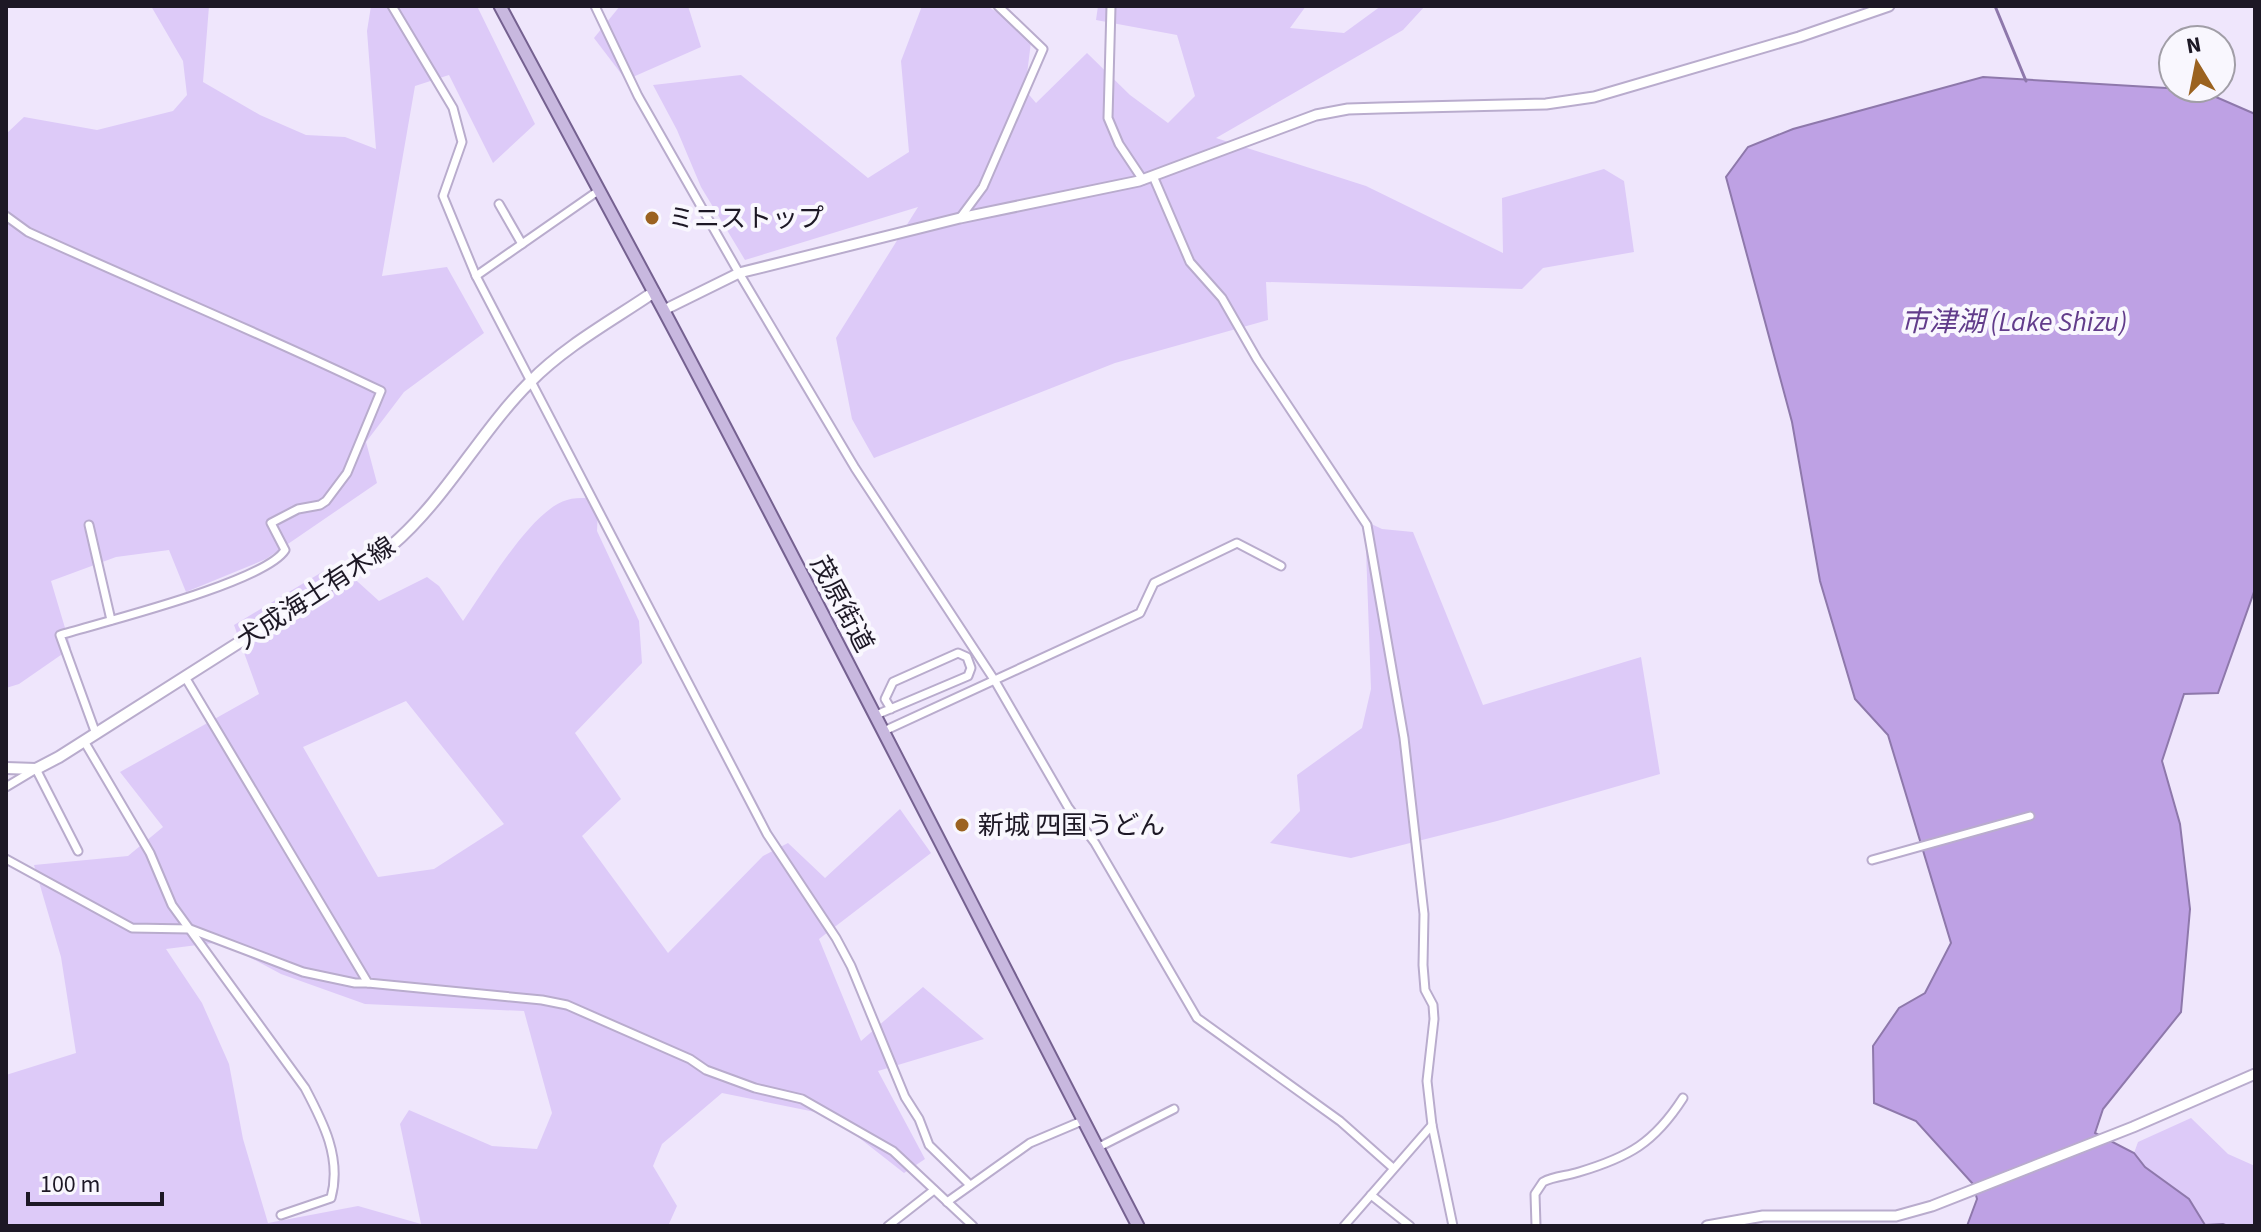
<svg xmlns="http://www.w3.org/2000/svg" width="2261" height="1232" font-family="'Source Sans 3','Noto Sans JP',sans-serif">
	<rect width="100%" height="100%" fill="#efe6fc"/>
	<g fill="#ddcaf8" fill-rule="evenodd">
		<polygon points="151,6 209,6 203,82 260,115 306,135 345,137 376,149 367,31 371,6 477,6 535,124 493,163 449,75 415,86 382,276 447,267 484,333 404,392 366,442 377,483 266,559 186,592 169,550 116,557 51,581 71,648 19,684 6,688 6,134 24,117 97,130 173,111 187,95 183,61"/>
		<polygon points="620,6 688,6 701,47 626,80 594,38"/>
		<polygon points="922,6 987,6 1032,34 1025,90 1036,103 1087,53 1130,95 1168,123 1195,96 1177,35 1096,20 1098,6 1306,6 1290,28 1344,33 1381,6 1425,6 1403,30 1216,138 1366,186 1503,253 1502,198 1604,169 1624,181 1634,252 1543,268 1522,289 1266,282 1268,320 1115,363 874,458 852,419 836,338 918,207 745,260 701,187 677,130 653,85 741,75 868,178 909,152 901,61"/>
		<path d="M586,498L598,510L597,531L639,621L642,663L575,733L621,799L582,836L668,953L763,856L788,843L825,878L900,809L931,853L819,939L861,1041L923,987L984,1039L878,1071L925,1159L904,1173L830,1115L722,1093L662,1144L653,1166L677,1206L668,1226H6V1075L76,1053L61,957L34,865L128,856L163,827L120,772L259,694L234,625L337,563L379,601L427,577L439,586L463,621C485,590 531,510 567,500C573,498 580,498 586,498ZM406,701L504,824L434,869L378,877L303,747ZM221,942L281,974L365,1004L524,1011L552,1113L537,1149L492,1146L409,1110L400,1124L421,1224L358,1206L268,1223L243,1139L229,1064L202,1003L166,949Z"/>
		<polygon points="1365,521 1382,529 1413,532 1483,705 1641,657 1660,774 1497,821 1351,858 1270,843 1300,811 1297,775 1362,728 1371,689"/>
		<polygon points="2191,1118 2228,1154 2255,1166 2255,1226 2205,1225 2189,1199 2145,1167 2134,1153 2138,1142"/>
	</g>
	<polygon fill="#bea1e4" stroke="#8e78ab" stroke-width="2" points="1983,77 2200,90 2255,114 2255,589 2218,693 2184,694 2162,761 2180,824 2190,909 2181,1012 2103,1109 2095,1133 2134,1153 2145,1167 2189,1199 2205,1225 2223,1224 2228,1226 1967,1226 1977,1199 1973,1184 1916,1121 1874,1103 1873,1046 1899,1008 1925,993 1951,943 1888,735 1855,699 1820,581 1792,422 1726,177 1748,147 1793,129"/>
	<g fill="none" stroke-linecap="round" stroke-linejoin="round">
		<polyline stroke="#8e78ab" stroke-width="3" points="1995,6 2026,81"/>
		<defs>
			<g id="minor">
				<polyline points="392,6 453,108 462,142 443,196 476,276 767,834 836,938 851,966 905,1097 919,1119 929,1145 970,1185"/>
				<polyline points="595,6 638,96 739,273 855,468 995,681 1068,807 1095,843 1197,1018 1340,1121 1393,1168"/>
				<polyline points="1111,6 1108,118 1119,144 1143,180"/>
				<polyline points="1153,176 1190,262 1222,298 1257,359 1367,525 1404,738 1424,914 1423,965 1425,990 1433,1005 1434,1019 1427,1081 1432,1125 1344,1226"/>
				<polyline points="499,204 522,244"/>
				<path d="M6,216L28,232C146,286 265,335 381,391L347,473L326,501L320,505L298,509L271,523L285,550C265,582 103,622 60,635L96,734"/>
				<polyline points="960,218 983,187 1043,49 998,6"/>
				<polyline points="476,276 598,191"/>
				<polyline points="89,525 111,620"/>
				<polyline points="185,677 368,983 542,1000 567,1005 690,1059 706,1070 755,1088 802,1099 893,1151 973,1226"/>
				<polyline points="876,715 968,676 971,668 967,657 958,653 893,682 885,699 891,709"/>
				<polyline points="884,731 1140,613 1154,583 1237,543 1281,566"/>
				<path d="M84,741L150,853L172,905L305,1088C323,1122 342,1158 331,1198L281,1215"/>
				<polyline points="6,787 36,769 78,851"/>
				<polyline points="6,859 132,928 190,929 303,972 355,983 368,983"/>
				<polyline points="1872,860 2030,816"/>
				<polyline points="1432,1125 1453,1226"/>
				<polyline points="1097,1148 1174,1109"/>
				<polyline points="1371,1195 1410,1226"/>
				<polyline points="947,1202 1030,1143 1082,1121"/>
				<polyline points="888,1226 934,1190"/>
				<path d="M1536,1226L1535,1194L1543,1182C1554,1176 1567,1176 1579,1172C1629,1157 1654,1143 1683,1098"/>
			</g>
			<g id="tertiary">
				<polyline points="664,310 739,273 960,218 1139,181 1316,115 1348,109 1380,108 1546,104 1594,97 1799,37 1889,6"/>
				<polyline points="1707,1226 1763,1216 1896,1216 1932,1206 2133,1127 2255,1074"/>
			</g>
			<path id="secondary" d="M6,768L36,769L59,757L391,546C446,499 479,433 530,382C565,346 613,320 654,292"/>
			<path id="primary" d="M500,6C554,108 610,209 664,311C825,614 980,921 1138,1226"/>
		</defs>
		<use href="#minor" stroke="#b9accd" stroke-width="11"/>
		<use href="#tertiary" stroke="#b9accd" stroke-width="13"/>
		<use href="#secondary" stroke="#b9accd" stroke-width="14"/>
		<use href="#primary" stroke="#756190" stroke-width="15"/>
		<use href="#minor" stroke="#fff" stroke-width="7"/>
		<use href="#tertiary" stroke="#fff" stroke-width="9"/>
		<use href="#secondary" stroke="#fff" stroke-width="10"/>
		<use href="#primary" stroke="#c8b8df" stroke-width="11"/>
	</g>
	<g fill="#9b6220" stroke="#f9f7fe" stroke-width="3">
		<circle cx="652" cy="218" r="8"/>
		<circle cx="962" cy="825" r="8"/>
	</g>
	<g text-anchor="middle" dominant-baseline="central" stroke-width="8" stroke-linejoin="round" paint-order="stroke">
		<g font-size="26" fill="#1d1825" stroke="#f9f7fe" text-anchor="start">
			<text x="668" y="218">ミニストップ</text>
			<text x="978" y="825">新城 四国うどん</text>
		</g>
		<g font-size="26" fill="#1d1825" stroke="#f9f7fe">
			<text transform="translate(316 593) rotate(-33)">犬成海士有木線</text>
			<text transform="translate(842 604) rotate(62)">茂原街道</text>
		</g>
		<g font-size="28" font-style="italic" fill="#623c8b" stroke="#f9f7fe">
			<text x="2014" y="322">市津湖 (Lake Shizu)</text>
		</g>
	</g>
	<rect width="2261" height="1232" fill="none" stroke="#1d1825" stroke-width="16"/>
	<g transform="translate(2197 64) rotate(350)"><circle r="38" fill="#f9f7fe" stroke="#a19ea7" stroke-width="2"/>
	<path d="M0-6L14 30L0 20L-14 30Z" fill="#9b6220"/>
	<text y="-12" font-size="22" font-weight="bold" text-anchor="middle" fill="#1d1825">N</text>
	</g>
	<path d="M28 1192v12h134v-12" fill="none" stroke="#1d1825" stroke-width="4"/>
	<text x="40" y="1192" font-size="24" fill="#1d1825" stroke="#f9f7fe" stroke-width="6" paint-order="stroke">100 m</text>
</svg>
